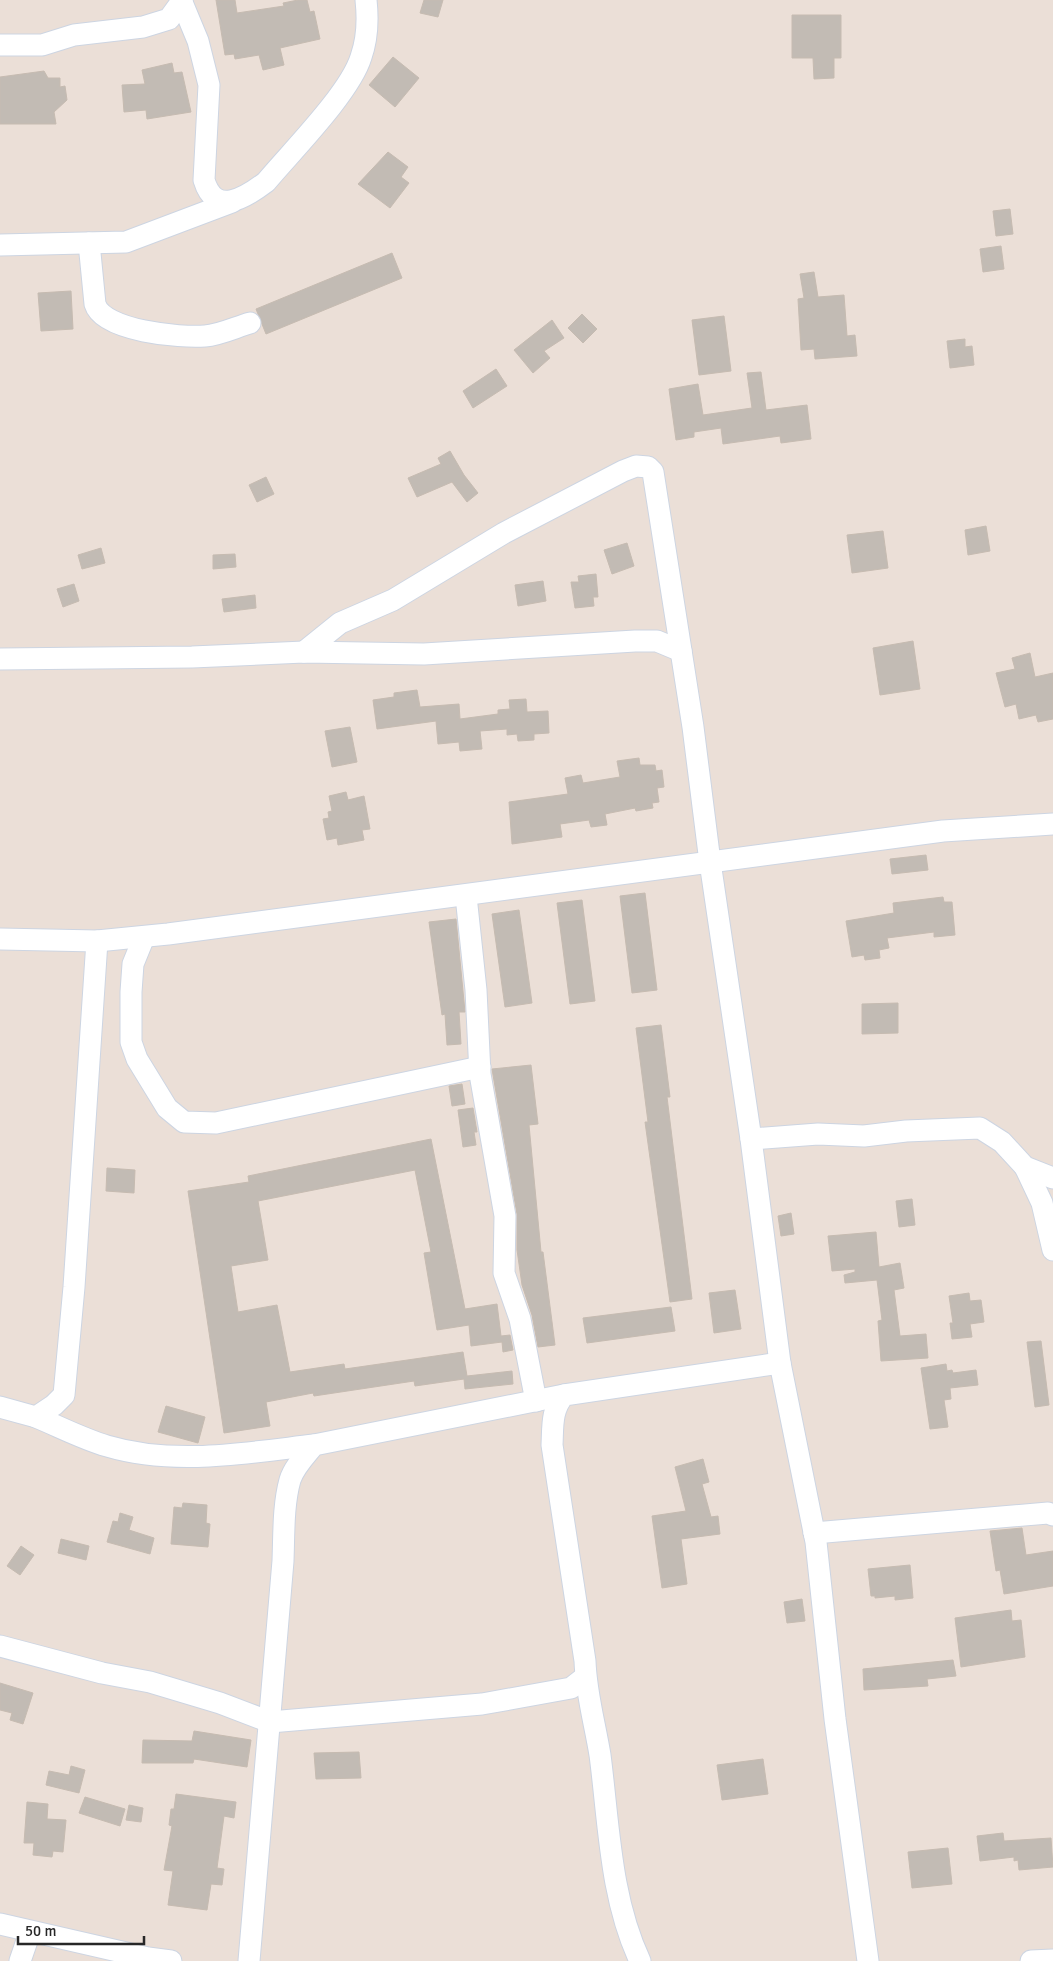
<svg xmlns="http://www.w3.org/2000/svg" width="1053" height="1961" font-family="Signika,sans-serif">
	<rect width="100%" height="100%" fill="#ebdfd7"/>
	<g fill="#c2bbb4" stroke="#c6bbb1">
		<polygon points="216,0 235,0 237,13 284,6 283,3 298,0 307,0 310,12 314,11 320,39 280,48 284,65 263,70 259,55 235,59 234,54 225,55"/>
		<polygon points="424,0 443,0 438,17 420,13"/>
		<polygon points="792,15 841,15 841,58 834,58 834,78 814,79 813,58 792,58"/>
		<polygon points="393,57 419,78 395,107 369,85"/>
		<polygon points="172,63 174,73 182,72 191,112 147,119 146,110 124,112 122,85 145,84 142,70"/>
		<polygon points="44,71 48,78 60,78 60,87 65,86 67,100 54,112 56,124 0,124 0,77"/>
		<polygon points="388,152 408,167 401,177 409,183 390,208 358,184"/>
		<polygon points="1010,209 1013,234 996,236 993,211"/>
		<polygon points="1001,246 1004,269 983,272 980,249"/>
		<polygon points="392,253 402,278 266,334 256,309"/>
		<polygon points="814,272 818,297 844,295 847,336 855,335 857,356 815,359 814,349 801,350 798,299 804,298 800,274"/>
		<polygon points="71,291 73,329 41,331 38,293"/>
		<polygon points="582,314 597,329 583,343 568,328"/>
		<polygon points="724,316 731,371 699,375 692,320"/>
		<polygon points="552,320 564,338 544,351 550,358 533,373 514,350"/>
		<polygon points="965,339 965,347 972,346 974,365 950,368 947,341"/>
		<polygon points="496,369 507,386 473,408 463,391"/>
		<polygon points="761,372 766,410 807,405 811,439 781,443 780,436 723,444 721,428 694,432 694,437 676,440 669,389 698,384 703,415 752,408 747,373"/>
		<polygon points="450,451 464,475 478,493 467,502 452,482 417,497 408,478 441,464 438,458"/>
		<polygon points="266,477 274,494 257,502 249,485"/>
		<polygon points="986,526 990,551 968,555 965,530"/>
		<polygon points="883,531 888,568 852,573 847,535"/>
		<polygon points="627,543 634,566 612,574 604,550"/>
		<polygon points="101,548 105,563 82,569 78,555"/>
		<polygon points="235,554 236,567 213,569 213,555"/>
		<polygon points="596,574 598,597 593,597 594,606 575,608 571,582 579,582 578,576"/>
		<polygon points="543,581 546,601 518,606 515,585"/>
		<polygon points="74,584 79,601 63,607 57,589"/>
		<polygon points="255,595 256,608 224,612 222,599"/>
		<polygon points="913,641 920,689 880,695 873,648"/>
		<polygon points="1030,653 1035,677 1053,673 1053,719 1038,722 1036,715 1019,719 1016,704 1005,707 996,673 1015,669 1012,658"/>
		<polygon points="417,690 420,707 459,704 460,719 498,714 498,710 510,709 509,700 526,699 527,712 548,711 549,733 534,734 534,740 518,741 517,734 507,735 507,729 480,731 482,749 460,751 459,742 438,744 436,721 377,729 373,700 394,697 394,693"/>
		<polygon points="350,727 357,762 332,767 325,731"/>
		<polygon points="639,758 640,765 655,765 656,771 662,770 664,787 657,788 659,802 652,803 653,808 636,811 635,808 605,814 607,825 591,827 589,820 560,824 562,837 512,844 509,802 568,794 565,778 581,775 583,783 620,777 617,761"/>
		<polygon points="346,792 348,800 364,796 370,829 362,830 364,840 338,845 337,838 327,840 323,819 329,818 328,812 332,811 329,796"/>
		<polygon points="926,855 928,870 892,874 890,859"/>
		<polygon points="645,893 657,990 632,993 620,896"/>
		<polygon points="943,897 944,902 952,902 955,935 934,937 934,932 887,938 889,948 879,950 880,958 865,960 864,955 852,957 846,921 894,913 893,903"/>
		<polygon points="582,900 595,1001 570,1004 557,903"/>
		<polygon points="519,910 532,1003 505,1007 492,914"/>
		<polygon points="456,919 465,1012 459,1012 461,1044 447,1045 445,1014 442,1015 429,922"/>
		<polygon points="898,1003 898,1033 862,1034 862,1004"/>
		<polygon points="661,1025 670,1097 667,1097 692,1299 670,1302 645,1122 648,1122 636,1028"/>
		<polygon points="531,1065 538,1124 529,1125 541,1252 543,1252 555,1345 538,1347 532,1315 522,1285 517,1250 517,1214 492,1069"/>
		<polygon points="462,1084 465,1104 452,1106 449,1086"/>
		<polygon points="473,1108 477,1132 474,1132 476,1145 463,1147 458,1110"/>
		<polygon points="431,1139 465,1309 497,1304 501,1336 510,1335 513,1350 503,1352 502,1342 471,1346 469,1325 437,1330 424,1253 431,1252 415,1170 258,1201 268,1260 231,1266 238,1312 277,1305 290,1372 344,1364 345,1369 463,1352 467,1376 512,1371 513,1384 465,1389 464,1379 415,1386 414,1381 314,1396 313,1393 266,1402 270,1426 224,1433 188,1191 249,1182 248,1176"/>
		<polygon points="107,1168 135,1170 134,1193 106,1191"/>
		<polygon points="912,1199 915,1225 899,1227 896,1201"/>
		<polygon points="791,1213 794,1234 781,1236 778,1216"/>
		<polygon points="876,1232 879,1267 900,1263 904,1288 894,1290 900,1336 926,1334 928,1358 881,1361 878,1321 882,1320 877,1280 845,1283 844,1275 855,1272 855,1269 832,1271 828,1236"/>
		<polygon points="735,1290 741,1329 714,1333 709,1293"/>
		<polygon points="969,1293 970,1301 981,1300 984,1322 970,1324 972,1337 952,1339 950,1323 953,1323 949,1296"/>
		<polygon points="671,1307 675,1331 587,1343 583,1318"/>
		<polygon points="1041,1341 1049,1405 1035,1407 1027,1342"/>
		<polygon points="946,1364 947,1371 952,1370 953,1373 976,1370 978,1385 950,1388 951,1399 944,1400 948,1427 930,1429 921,1368"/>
		<polygon points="166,1406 205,1417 198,1443 158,1432"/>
		<polygon points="703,1459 709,1482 702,1484 711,1517 718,1516 720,1534 681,1539 687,1584 662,1588 652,1516 686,1511 675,1467"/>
		<polygon points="183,1503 207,1505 206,1523 210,1524 208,1547 171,1544 174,1507 182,1508"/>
		<polygon points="120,1513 133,1517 129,1530 154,1538 150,1554 107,1542 113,1521 118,1522"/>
		<polygon points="1022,1528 1026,1555 1053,1551 1053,1586 1004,1594 1000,1570 996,1571 990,1531"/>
		<polygon points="61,1539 89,1546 86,1560 58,1553"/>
		<polygon points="21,1546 34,1555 20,1575 7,1566"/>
		<polygon points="910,1565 913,1598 895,1600 895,1596 875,1598 875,1596 871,1596 868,1569"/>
		<polygon points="802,1599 805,1621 787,1623 784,1602"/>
		<polygon points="1011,1610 1012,1621 1021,1620 1025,1657 961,1667 955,1618"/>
		<polygon points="953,1660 956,1676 927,1679 928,1686 864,1690 863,1669"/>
		<polygon points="0,1683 33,1693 23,1724 10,1720 12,1713 0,1710"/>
		<polygon points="194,1731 251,1740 247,1767 194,1759 193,1763 142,1763 143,1740 192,1741"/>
		<polygon points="359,1752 361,1778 316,1779 314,1753"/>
		<polygon points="763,1759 768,1794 722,1800 717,1765"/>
		<polygon points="71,1766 85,1770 79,1793 46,1785 49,1771 69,1775"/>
		<polygon points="176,1794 236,1802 234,1818 224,1816 217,1868 224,1869 222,1885 211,1884 207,1910 168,1905 173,1871 164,1870 172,1826 169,1825 171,1809 174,1809"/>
		<polygon points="85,1797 125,1809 120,1826 79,1813"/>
		<polygon points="27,1802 48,1804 47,1819 66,1820 63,1852 53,1851 52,1857 33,1855 34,1843 24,1843"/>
		<polygon points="129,1805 143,1808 141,1822 126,1820"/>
		<polygon points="1003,1833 1004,1841 1051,1838 1053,1867 1019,1870 1018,1860 1014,1861 1014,1857 980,1861 977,1836"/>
		<polygon points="948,1848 952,1884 912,1888 908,1852"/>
	</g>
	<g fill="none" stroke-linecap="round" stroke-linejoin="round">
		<defs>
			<g id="minor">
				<path d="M181,0L198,41L209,85L204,180C215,217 245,198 266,182C291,152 350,93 361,57C367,40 368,18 366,0"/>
				<polyline points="0,45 42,45 74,35 143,27 169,19 182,1"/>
				<path d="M89,243L95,304C103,331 180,338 205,336C220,335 236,327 250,323"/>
				<polyline points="0,245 126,242 232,202"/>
				<polyline points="304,652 340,623 393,600 504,533 623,471 636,466 648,467 653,472 693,727 710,862 751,1139 780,1363 816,1542 835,1719 868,1961"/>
				<polyline points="0,659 192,657 304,652 424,654 635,641 657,641 681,651"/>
				<polyline points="466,896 476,990 480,1074 505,1216 504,1273 520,1319 536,1401"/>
				<polyline points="144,937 133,964 131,992 131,1042 137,1059 167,1108 184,1122 216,1123 480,1067"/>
				<polyline points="0,939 97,941 168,934 943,831 1053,824"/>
				<polyline points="751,1139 818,1134 864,1136 906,1131 980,1128 1002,1142 1025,1167 1053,1178"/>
				<polyline points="1025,1167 1042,1203 1053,1250"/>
				<polyline points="0,1407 36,1417 54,1405 64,1395 74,1287 97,941"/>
				<path d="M36,1417C60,1427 83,1439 107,1446C174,1466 246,1453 314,1445"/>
				<polyline points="814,1533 1048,1513 1053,1515"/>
				<polyline points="0,1646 102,1673 150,1682 220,1703 270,1722 482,1704 571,1688 585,1677"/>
				<polyline points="0,1924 148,1958 171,1961"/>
				<polyline points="20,1961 30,1932"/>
				<path d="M249,1961L283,1561C284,1535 283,1505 290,1480C294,1467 305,1456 314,1445L564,1395"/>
				<path d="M640,1961C610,1897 609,1824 600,1755C595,1724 586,1693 585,1661L552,1445C553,1427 551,1410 564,1395L780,1363"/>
				<polyline points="1031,1961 1053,1960"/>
			</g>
		</defs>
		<use href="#minor" stroke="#cdd5e2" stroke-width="23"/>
		<use href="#minor" stroke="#fff" stroke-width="21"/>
	</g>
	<path d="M18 1936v8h126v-8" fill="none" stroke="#272727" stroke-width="2.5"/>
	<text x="25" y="1936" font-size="15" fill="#272727" stroke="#ffffff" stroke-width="4" paint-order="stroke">50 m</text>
</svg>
